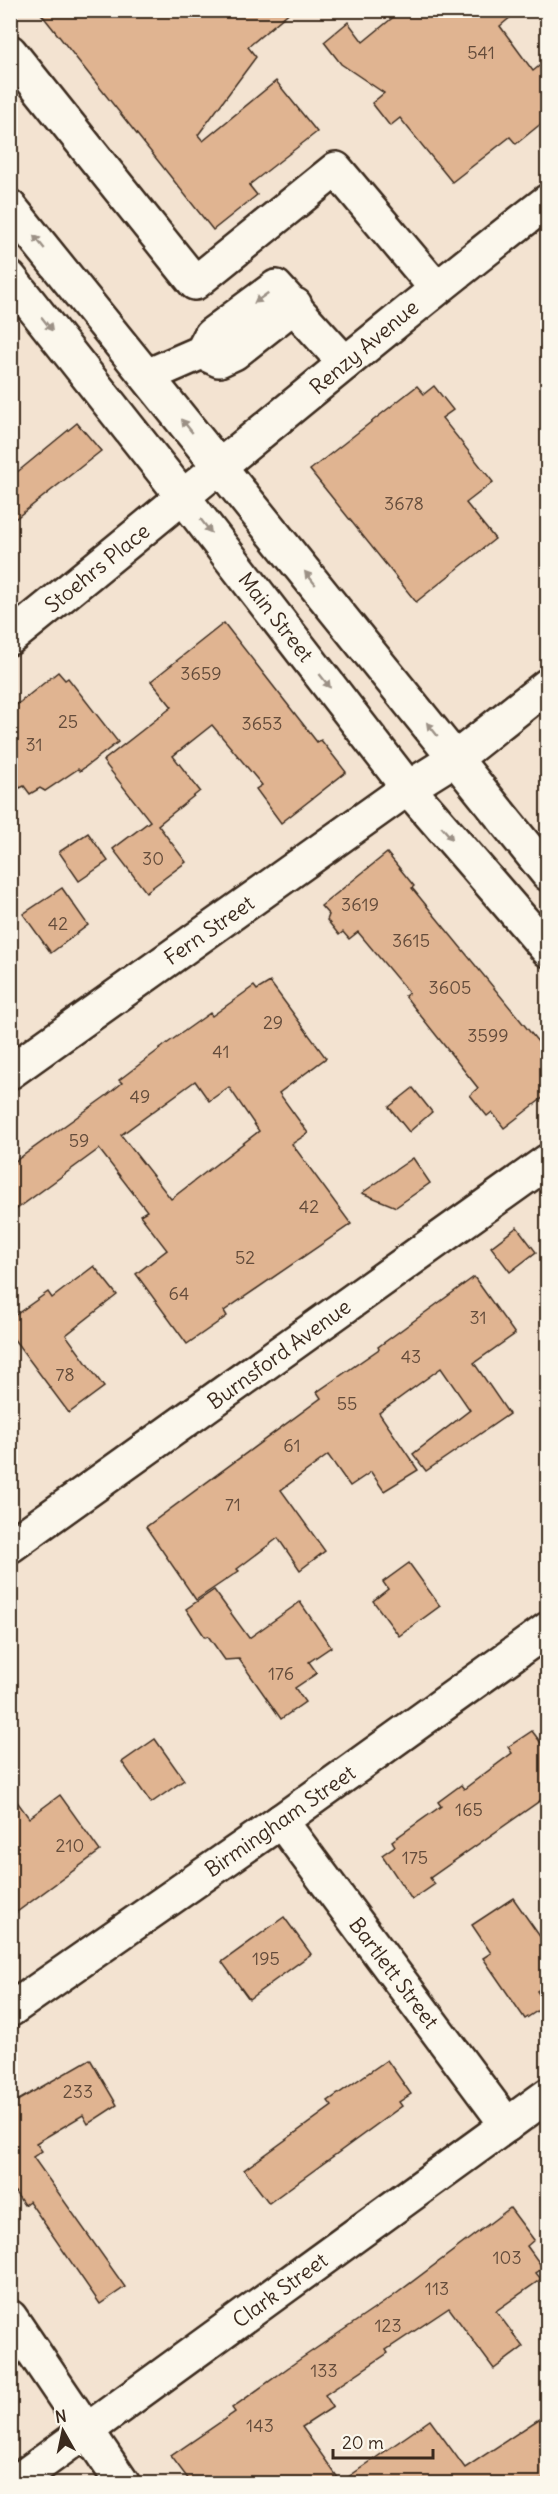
<svg xmlns="http://www.w3.org/2000/svg" width="558" height="2494" font-family="Delius,sans-serif">
	<rect width="100%" height="100%" fill="#f3e3d1"/>
	<filter id="ink" filterUnits="userSpaceOnUse"><feTurbulence type="fractalNoise" baseFrequency=".0167" numOctaves="2"/><feDisplacementMap in="SourceGraphic" scale="12" xChannelSelector="R" yChannelSelector="G"/><feConvolveMatrix kernelMatrix="1 2 1 2 8 2 1 2 1" color-interpolation-filters="sRGB"/></filter>
	<g filter="url(#ink)">
		<g fill="#e0b491" stroke="#3b2a1e" stroke-width="1.5" fill-rule="evenodd">
			<polygon points="38,10 292,10 248,47 256,57 198,135 203,141 276,81 317,132 249,185 257,195 213,230"/>
			<polygon points="402,10 519,10 500,26 533,71 548,59 548,118 516,144 510,137 452,182 400,118 390,126 372,103 384,93 341,64 324,42 348,22 363,42"/>
			<polygon points="417,386 424,394 434,386 453,410 442,418 493,482 466,503 495,539 416,602 310,470"/>
			<polygon points="77,423 101,451 10,523 10,478"/>
			<polygon points="224,623 317,742 321,740 346,772 281,823 256,789 262,785 212,725 173,756 200,791 158,825 186,862 146,892 113,849 150,821 103,761 172,707 151,681"/>
			<polygon points="58,672 65,680 68,678 118,742 80,771 78,769 45,791 40,788 30,794 24,786 20,788 10,775 10,710"/>
			<polygon points="88,833 108,861 79,881 59,852"/>
			<polygon points="387,853 414,886 412,888 548,1054 548,1094 504,1128 492,1112 487,1116 470,1095 478,1088 405,996 409,993 358,932 349,939 343,932 339,935 327,920 329,915 321,906"/>
			<polygon points="62,888 88,925 51,953 23,914"/>
			<path d="M270,982L326,1058L279,1093L308,1133L292,1144L351,1224L224,1311L227,1316L187,1344L136,1274L167,1250L140,1215L147,1211L99,1149L10,1214V1165L106,1096L122,1083L119,1080L169,1042L210,1013L212,1016L254,986L257,990ZM195,1081L209,1101L229,1087L259,1131L171,1199L121,1135Z"/>
			<polygon points="413,1088 432,1112 409,1132 389,1107"/>
			<polygon points="413,1158 430,1183 396,1207 362,1193"/>
			<polygon points="517,1227 536,1252 510,1272 491,1247"/>
			<polygon points="94,1266 117,1295 66,1335 104,1387 69,1413 10,1334 10,1319 48,1292 52,1298"/>
			<polygon points="474,1277 515,1334 474,1363 509,1414 426,1471 413,1454 470,1410 441,1368 379,1413 418,1470 384,1491 371,1472 350,1486 328,1455 281,1490 325,1551 300,1570 278,1538 237,1569 239,1571 196,1600 146,1527 321,1398 317,1392 379,1349 378,1347"/>
			<polygon points="409,1563 440,1606 399,1636 373,1601 388,1589 383,1582"/>
			<polygon points="214,1590 249,1638 300,1602 331,1647 309,1662 317,1673 295,1688 305,1702 281,1719 239,1659 225,1660 208,1636 205,1637 186,1609"/>
			<polygon points="532,1731 548,1752 548,1795 430,1878 435,1884 412,1900 382,1855 395,1846 392,1841 441,1806 438,1802 461,1785 464,1789 512,1753 508,1747"/>
			<polygon points="155,1739 184,1780 151,1803 122,1762"/>
			<polygon points="10,1792 29,1818 60,1795 100,1851 10,1917"/>
			<polygon points="513,1898 548,1948 548,1983 537,1991 546,2005 525,2019 483,1958 491,1953 472,1925"/>
			<polygon points="284,1917 311,1954 249,1999 222,1962"/>
			<polygon points="90,2059 117,2105 88,2124 83,2115 36,2143 42,2151 33,2157 125,2287 100,2304 29,2201 24,2205 10,2185 10,2105"/>
			<polygon points="387,2060 411,2094 399,2102 402,2106 269,2203 244,2170 332,2106 328,2101"/>
			<polygon points="510,2208 534,2240 527,2246 543,2268 536,2273 541,2279 496,2311 523,2347 494,2369 449,2308 386,2350 388,2353 325,2395 333,2407 302,2427 341,2482 430,2420 465,2468 548,2413 548,2475 535,2484 192,2484 171,2456 235,2412 232,2408 296,2362 392,2297"/>
		</g>
		<g fill="none" stroke-linecap="round" stroke-linejoin="round">
			<defs>
				<g id="minor">
					<polyline points="10,52 195,283 336,169 436,288"/>
					<polyline points="202,352 219,360 234,353 295,305"/>
					<polyline points="147,376 202,352 211,335 276,287 345,363"/>
					<path d="M10,638C190,493 365,343 548,201"/>
					<polyline points="10,1072 408,788 456,758 548,685"/>
					<polyline points="10,1546 548,1161"/>
					<polyline points="281,1821 507,2125"/>
					<polyline points="10,2010 281,1821 548,1629"/>
					<polyline points="10,2317 123,2484"/>
					<polyline points="13,2484 548,2095"/>
				</g>
				<g id="major">
					<polyline points="10,207 548,874"/>
					<polyline points="10,278 184,498 408,788 548,950"/>
				</g>
			</defs>
			<use href="#minor" stroke="#3b2a1e" stroke-width="38"/>
			<use href="#major" stroke="#3b2a1e" stroke-width="38"/>
			<use href="#minor" stroke="#fbf7ec" stroke-width="33"/>
			<use href="#major" stroke="#fbf7ec" stroke-width="33"/>
		</g>
		<defs><path id="oneway-solid" d="M-6-.8H1V-3.2L6.5 0L1 3.2V.8H-6Z" transform="scale(1.5)"/></defs>
		<g fill="#9b9085">
			<use href="#oneway-solid" transform="translate(39 242) rotate(-129)"/>
			<use href="#oneway-solid" transform="translate(261 298) rotate(144)"/>
			<use href="#oneway-solid" transform="translate(47 324) rotate(52)"/>
			<use href="#oneway-solid" transform="translate(187 426) rotate(-129)"/>
			<use href="#oneway-solid" transform="translate(206 526) rotate(52)"/>
			<use href="#oneway-solid" transform="translate(310 578) rotate(-129)"/>
			<use href="#oneway-solid" transform="translate(325 681) rotate(52)"/>
			<use href="#oneway-solid" transform="translate(432 729) rotate(-129)"/>
			<use href="#oneway-solid" transform="translate(447 833) rotate(49)"/>
		</g>
	</g>
	<g text-anchor="middle" dominant-baseline="central" stroke-width="4.5" stroke-linejoin="round" paint-order="stroke">
		<g font-size="18" fill="#644c3b">
			<text x="481" y="52">541</text>
			<text x="404" y="503">3678</text>
			<text x="201" y="673">3659</text>
			<text x="68" y="721">25</text>
			<text x="262" y="723">3653</text>
			<text x="34" y="744">31</text>
			<text x="153" y="858">30</text>
			<text x="360" y="904">3619</text>
			<text x="58" y="923">42</text>
			<text x="411" y="940">3615</text>
			<text x="450" y="987">3605</text>
			<text x="273" y="1022">29</text>
			<text x="488" y="1035">3599</text>
			<text x="221" y="1051">41</text>
			<text x="140" y="1096">49</text>
			<text x="79" y="1140">59</text>
			<text x="309" y="1206">42</text>
			<text x="245" y="1257">52</text>
			<text x="179" y="1293">64</text>
			<text x="478" y="1317">31</text>
			<text x="411" y="1356">43</text>
			<text x="65" y="1374">78</text>
			<text x="347" y="1403">55</text>
			<text x="292" y="1445">61</text>
			<text x="233" y="1504">71</text>
			<text x="281" y="1673">176</text>
			<text x="469" y="1809">165</text>
			<text x="70" y="1845">210</text>
			<text x="415" y="1857">175</text>
			<text x="266" y="1958">195</text>
			<text x="78" y="2091">233</text>
			<text x="507" y="2257">103</text>
			<text x="437" y="2288">113</text>
			<text x="388" y="2325">123</text>
			<text x="324" y="2370">133</text>
			<text x="260" y="2425">143</text>
		</g>
		<g font-size="21" fill="#3b2a1e" stroke="#fbf7ec">
			<text transform="translate(364 347) rotate(-40)">Renzy Avenue</text>
			<text transform="translate(97 568) rotate(-39)">Stoehrs Place</text>
			<text transform="translate(276 617) rotate(52)">Main Street</text>
			<text transform="translate(209 930) rotate(-35)">Fern Street</text>
			<text transform="translate(279 1354) rotate(-36)">Burnsford Avenue</text>
			<text transform="translate(280 1821) rotate(-35)">Birmingham Street</text>
			<text transform="translate(394 1973) rotate(53)">Bartlett Street</text>
			<text transform="translate(280 2290) rotate(-36)">Clark Street</text>
		</g>
	</g>
	<rect width="558" height="2494" fill="none" stroke="#fbf7ec" stroke-width="36"/>
	<rect x="18" y="18" width="522" height="2458" fill="none" stroke="#3b2a1e" stroke-width="2" filter="url(#ink)"/>
	<g transform="translate(63 2431) rotate(351)" stroke="#fbf7ec" stroke-width="4.5" paint-order="stroke">
	<path d="M0-4.5L10 22L0 15L-10 22Z" fill="#3b2a1e"/>
	<text y="-9" font-size="16" font-weight="bold" text-anchor="middle" fill="#3b2a1e">N</text>
	</g>
	<path d="M333 2449v9h100v-9" fill="none" stroke="#3b2a1e" stroke-width="3"/>
	<text x="342" y="2449" font-size="18" fill="#3b2a1e" stroke="#fbf7ec" stroke-width="4.5" paint-order="stroke">20 m</text>
</svg>
